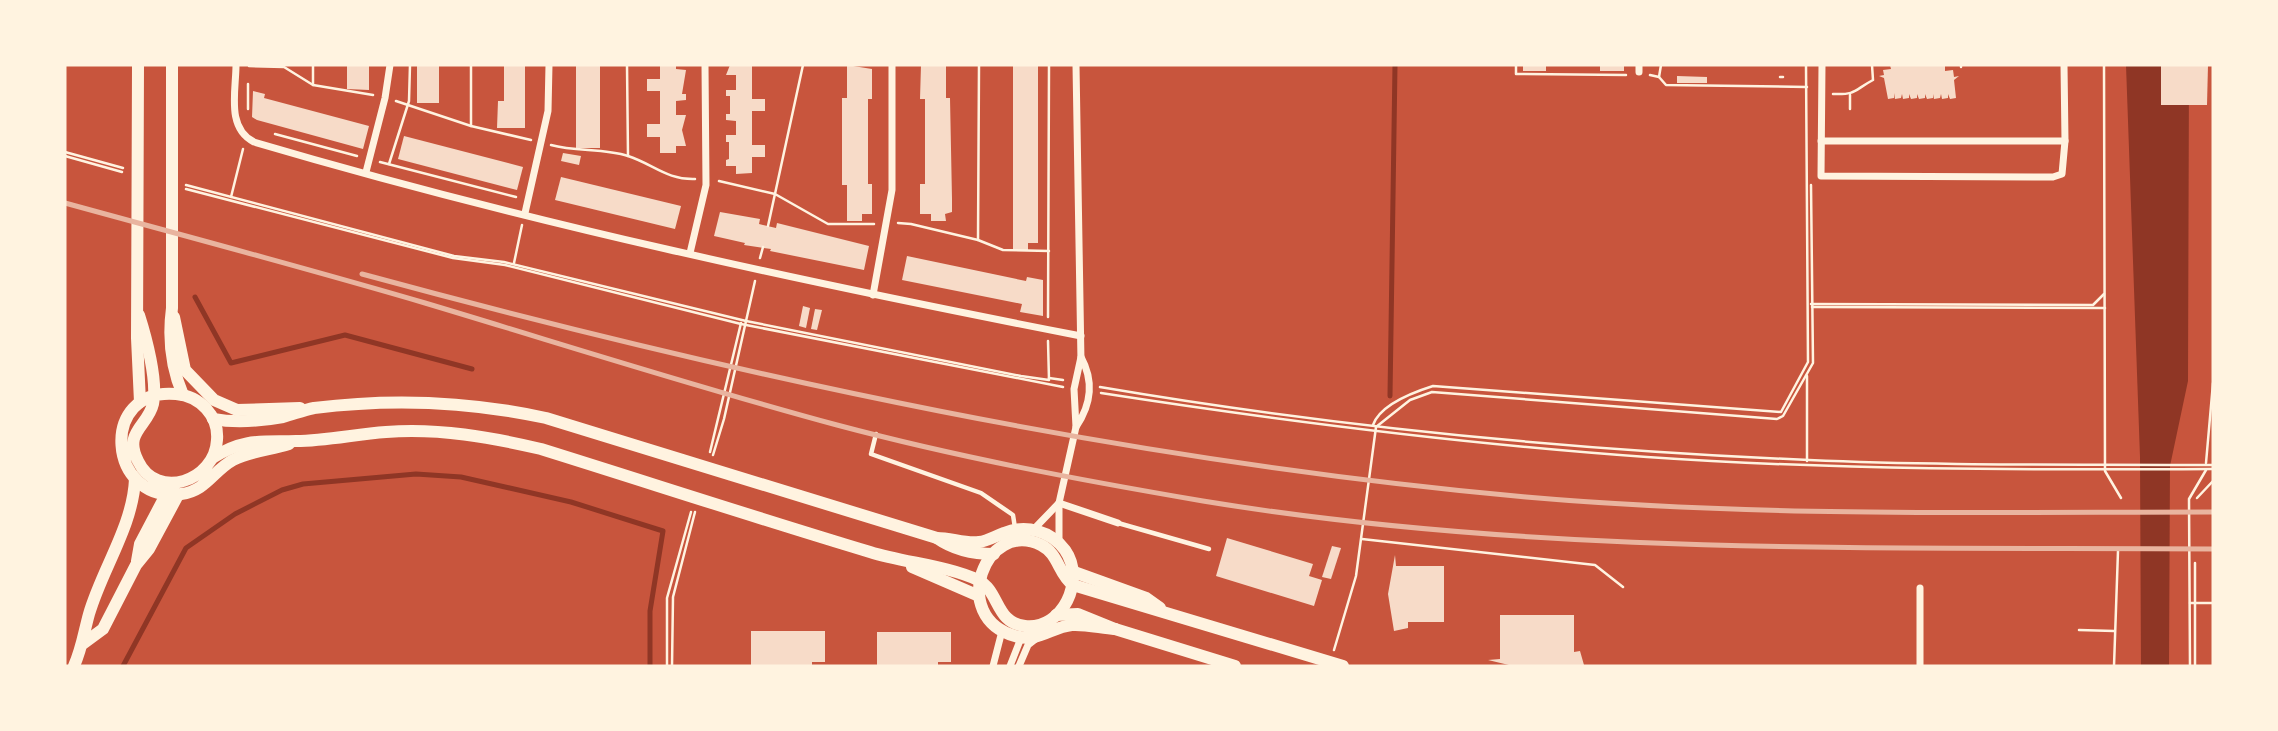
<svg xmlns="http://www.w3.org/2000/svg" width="2278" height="731" font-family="Roboto,sans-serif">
	<rect width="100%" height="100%" fill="#c8553d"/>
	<polygon fill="#8f3625" points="2126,65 2189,65 2188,381 2170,466 2169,666 2141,666 2140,457"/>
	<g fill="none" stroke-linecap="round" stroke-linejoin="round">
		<g stroke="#8f3625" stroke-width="5">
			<polyline points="195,297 231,363 345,335 472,369"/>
			<polyline points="1390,396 1395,65"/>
			<polyline points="123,666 186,548 235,514 282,490 303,484 416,474 461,477 571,502 663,531 650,611 650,666"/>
		</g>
	</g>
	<g fill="#f7dbc8">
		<polygon points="347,65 369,65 369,90 347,89"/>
		<rect x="417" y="65" width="22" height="38"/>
		<polygon points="504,65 525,65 525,128 497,128 498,101 504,101"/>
		<rect x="576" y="65" width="24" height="83"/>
		<polygon points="660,65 676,65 676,69 686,70 682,94 686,94 686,100 676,101 676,115 686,115 682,130 686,146 676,146 676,153 660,153 660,137 647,137 647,124 660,124 660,91 647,91 647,79 660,79"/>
		<polygon points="730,65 752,65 752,99 765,99 765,111 752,111 752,145 765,145 765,157 752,157 752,173 736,174 736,166 726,166 726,160 729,159 729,142 726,142 726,135 736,135 736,121 726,120 726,114 730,114 730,96 726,96 726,90 736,90 736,75 726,75"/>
		<polygon points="847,65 872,69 872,99 868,99 868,184 872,184 872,214 862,214 862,221 847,221 847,185 842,185 842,98 847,98"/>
		<polygon points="921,65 946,65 946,98 950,98 952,199 952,212 945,214 946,221 931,221 931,214 920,214 920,184 925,184 925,99 920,99"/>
		<polygon points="1013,65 1038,65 1038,243 1028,243 1028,250 1013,250"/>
		<rect x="1523" y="65" width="23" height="6"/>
		<rect x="1600" y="65" width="24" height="6"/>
		<polygon points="1890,65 1945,65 1945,71 1953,70 1954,77 1959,76 1954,80 1956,98 1950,99 1948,94 1948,98 1942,99 1941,94 1940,98 1934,99 1933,94 1933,98 1927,99 1925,94 1925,98 1919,99 1917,94 1917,98 1911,99 1909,94 1909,98 1903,99 1902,94 1901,98 1895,99 1894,93 1894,98 1888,99 1884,78 1879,76 1884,75 1883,70 1891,69"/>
		<polygon points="2161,65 2208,65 2207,105 2161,105"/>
		<polygon points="1677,76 1707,77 1707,83 1677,83"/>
		<polygon points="253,91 265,94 264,98 369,126 363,149 257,120 252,117"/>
		<polygon points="404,136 523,167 517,190 398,159"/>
		<polygon points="563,153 581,156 579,165 561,161"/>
		<polygon points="561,177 681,206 675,229 555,200"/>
		<polygon points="720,212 760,219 759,224 776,228 777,223 869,246 864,270 770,251 771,249 744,245 745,243 714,236"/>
		<polygon points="907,256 1026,281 1027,277 1043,280 1043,316 1020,312 1022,304 902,280"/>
		<polygon points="803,306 810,308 806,328 799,326"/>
		<polygon points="815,309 822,310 817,330 811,329"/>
		<polygon points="1227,538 1313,564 1309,576 1322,580 1314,606 1216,576"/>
		<polygon points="1332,546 1341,548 1331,579 1322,577"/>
		<polygon points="1395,555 1396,566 1444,566 1444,622 1408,622 1408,628 1394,631 1388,594"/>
		<polygon points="1500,615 1574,615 1574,652 1580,651 1584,665 1513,666 1488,660 1500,659"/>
		<polygon points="751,631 825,631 825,662 812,662 812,666 751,666"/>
		<polygon points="877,632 951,632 951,662 938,662 938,666 877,666"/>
	</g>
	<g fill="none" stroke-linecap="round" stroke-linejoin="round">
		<g stroke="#fff3e0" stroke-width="2.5">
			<polyline points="627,65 628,156"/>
			<polyline points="1516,65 1516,74 1626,75"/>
			<polyline points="1961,65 1961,67"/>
			<polyline points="2104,65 2105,471 2121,498"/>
			<polyline points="249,66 284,67 313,85 373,95"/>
			<polyline points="1650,75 1659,77 1666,85 1807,87"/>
			<polyline points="1659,77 1661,65"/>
			<polyline points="1780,77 1783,77"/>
			<polyline points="313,85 313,65"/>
			<path d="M1833,94C1857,95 1854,90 1873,80L1872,65"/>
			<polyline points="396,101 471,126 531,140"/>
			<polyline points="248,109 248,84"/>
			<polyline points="1850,109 1850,95"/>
			<polyline points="471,126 471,65"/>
			<polyline points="275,134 357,156"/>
			<path d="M551,145C576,152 604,148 628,156C653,164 667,180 695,179"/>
			<polyline points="65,152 123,168"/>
			<polyline points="65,156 122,172"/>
			<polyline points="380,162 516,197"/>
			<polyline points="389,164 409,101 410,65"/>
			<polyline points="719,181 775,194 828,224 874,224"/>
			<polyline points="186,185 454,256 504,262 746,321 1021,376 1049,380 1048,341"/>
			<polyline points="186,189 453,258 505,265 741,324 1063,387"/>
			<polyline points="231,197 243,149"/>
			<polyline points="898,223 911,224 978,240 1003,250 1049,251"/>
			<polyline points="768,226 803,65"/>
			<polyline points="978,240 979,65"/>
			<polyline points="760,258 763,247"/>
			<polyline points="514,263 522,225"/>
			<polyline points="1811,304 2093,305 2104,294"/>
			<polyline points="1812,307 2105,308"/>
			<polyline points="1048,317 1049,65"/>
			<polyline points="1049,378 1063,380"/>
			<path d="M1100,387C1335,427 1572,450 1809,460C1944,466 2079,464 2213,465"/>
			<path d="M1101,393C1282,421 1464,444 1647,457C1835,470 2024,470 2213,469"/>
			<path d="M1373,425C1380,405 1414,392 1433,386L1781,412L1808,362L1806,65"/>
			<polyline points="710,452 741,323"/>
			<polyline points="713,455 724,419 755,281"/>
			<polyline points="1807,461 1807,376"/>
			<polyline points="2206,463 2213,383"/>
			<polyline points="2197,498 2213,481"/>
			<polyline points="1362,539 1595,565 1623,587"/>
			<polyline points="2190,603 2213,603"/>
			<polyline points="2079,630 2114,631"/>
			<polyline points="1334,650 1356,576 1376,427 1410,400 1432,392 1777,419 1783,416 1813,363 1811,185"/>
			<polyline points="667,666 667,598 691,512"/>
			<polyline points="672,666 673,597 695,512"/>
			<polyline points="2114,666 2118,551"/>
			<polyline points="2190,666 2189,499 2206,470"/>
			<polyline points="2195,666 2195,563"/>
		</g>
		<g stroke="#fff3e0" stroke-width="4.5">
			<polyline points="876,434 871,454 981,493 1013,515 1015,528"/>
			<polyline points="1118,523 1209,549"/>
		</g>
		<g stroke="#fff3e0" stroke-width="7">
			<path d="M236,65C236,91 226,128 254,142C525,222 804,282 1081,336"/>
			<polyline points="1076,65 1081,361"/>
			<polyline points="1639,65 1639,72"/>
			<polyline points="1822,65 1821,176 2053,177 2062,174 2065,141"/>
			<polyline points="1821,141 2065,141 2064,65"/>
			<polyline points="366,172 385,98 390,65"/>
			<polyline points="525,213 548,111 549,65"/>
			<polyline points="690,253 706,185 705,65"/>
			<polyline points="873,295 892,190 892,65"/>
			<path d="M1081,357C1094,381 1091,405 1076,427L1074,389Z"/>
			<polyline points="1059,503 1118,523"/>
			<polyline points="1033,530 1059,503"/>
			<polyline points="1059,543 1059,503 1076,427"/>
			<polyline points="993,666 1002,631"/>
			<polyline points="1010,666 1021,638"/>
			<polyline points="1019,666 1028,645 1037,638"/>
			<polyline points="1920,666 1920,588"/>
		</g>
		<g stroke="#fff3e0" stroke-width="12">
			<polyline points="138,65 137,338 140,402"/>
			<path d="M172,65V308C168,338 171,367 183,395"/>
			<path d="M139,315C146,337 158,381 153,404C148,426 123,432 138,461C157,501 215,481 217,440C219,416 200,396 176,394C98,387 107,504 181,494C206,491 213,471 233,460C250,451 270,450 289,444"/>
			<polyline points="174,317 185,370 214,400 237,410 300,408"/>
			<path d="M213,419C235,423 261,421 283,417C294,414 304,410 314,408C393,398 468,401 546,418L937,538C951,538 966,544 979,542C988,541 995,536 1004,533C1026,524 1051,531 1065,550C1086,580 1063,630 1025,626C995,623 1000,591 978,580C945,565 905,563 870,552C760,519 650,483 541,449C490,437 439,428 386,432C356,434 326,441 296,441C262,442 244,438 214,457"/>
			<path d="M937,538C954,550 974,554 994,554"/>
			<polyline points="137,561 140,544 169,489"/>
			<polyline points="912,567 979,596"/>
			<polyline points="1074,572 1146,598 1160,608"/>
			<polyline points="1056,615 1078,614 1115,629 1235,666"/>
			<path d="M1115,629C1101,628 1085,624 1072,625C1051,627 1038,643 1015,636C948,617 985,518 1041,545C1059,554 1058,574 1073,585L1343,666"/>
			<polyline points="84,643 103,629 136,565 149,549 178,495"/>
			<path d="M74,666C82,648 84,632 89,614C102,569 133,526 135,479"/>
		</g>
		<g stroke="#e9b49f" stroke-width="5">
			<path d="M65,203C185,236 306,268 425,303C562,344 699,388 837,425C957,457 1080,480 1203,501C1538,556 1876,547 2213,549"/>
			<path d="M362,274C744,378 1131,461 1526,497C1754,517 1984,512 2213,512"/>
		</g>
	</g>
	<rect width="2278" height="731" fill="none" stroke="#fff3e0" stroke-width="133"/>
</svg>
